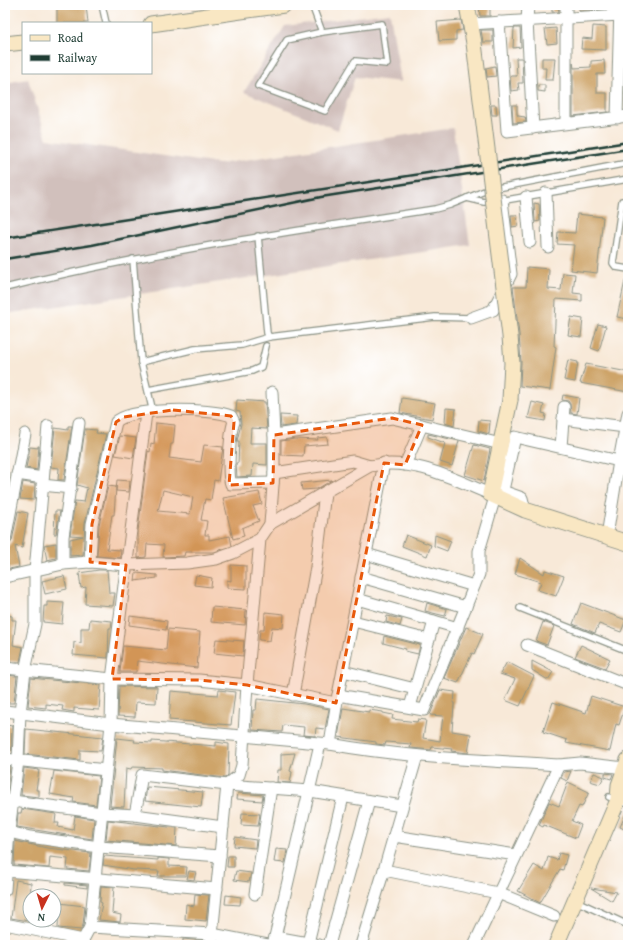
<svg xmlns="http://www.w3.org/2000/svg" width="633" height="950" font-family="'Gentium Book Plus',serif">
	<rect width="100%" height="100%" fill="#fff"/>
	<filter id="ink" filterUnits="userSpaceOnUse"><feTurbulence type="fractalNoise" baseFrequency=".025" numOctaves="2"/><feDisplacementMap in="SourceGraphic" scale="8" xChannelSelector="R" yChannelSelector="G"/><feConvolveMatrix kernelMatrix="1 2 1 2 8 2 1 2 1" color-interpolation-filters="sRGB"/></filter>
	<filter id="wash" filterUnits="userSpaceOnUse"><feTurbulence type="fractalNoise" baseFrequency=".012" numOctaves="4" result="noise"/><feDisplacementMap in="SourceGraphic" scale="16" xChannelSelector="R" yChannelSelector="G"/><feGaussianBlur stdDeviation="0.9" result="paint"/><feColorMatrix in="noise" values="0 0 0 0 0 0 0 0 0 0 0 0 0 0 0 0 0 1.4 0 .05"/><feComposite in="paint" operator="in"/></filter>
	<g filter="url(#wash)">
		<rect width="100%" height="100%" fill="#f8e9d8"/>
		<g fill="#d1c0bc">
			<polygon points="390,13 401,82 355,77 338,130 244,92 285,26"/>
			<polygon points="28,79 47,139 219,164 453,128 470,245 5,314 5,83"/>
		</g>
		<g id="blocks">
			<g fill="#cea469" fill-rule="evenodd">
				<polygon points="57,5 86,5 88,23 57,23"/>
				<polygon points="479,5 490,5 490,16 480,16"/>
				<polygon points="552,5 558,5 559,12 552,12"/>
				<polygon points="579,5 608,5 608,9 579,10"/>
				<polygon points="461,20 463,30 456,31 456,40 439,41 437,22"/>
				<polygon points="593,26 606,27 606,50 581,49 582,38 592,39"/>
				<polygon points="514,28 520,28 521,47 513,48"/>
				<polygon points="556,28 557,43 547,44 545,29"/>
				<polygon points="481,30 493,30 493,42 483,42"/>
				<polygon points="516,58 522,58 523,83 518,83 519,90 511,91 510,76 517,76"/>
				<polygon points="542,58 555,58 553,80 545,80 546,68 542,68"/>
				<polygon points="604,60 605,74 597,74 597,93 607,93 607,112 573,116 573,62 574,68 591,67 591,61"/>
				<polygon points="495,66 496,76 487,77 486,68"/>
				<rect x="625" y="73" width="3" height="22"/>
				<polygon points="538,85 545,85 545,92 538,91"/>
				<polygon points="491,105 496,105 497,115 492,115"/>
				<polygon points="512,105 517,105 517,114 518,116 525,117 526,122 513,123"/>
				<polygon points="534,203 539,204 540,221 535,222"/>
				<polygon points="577,214 603,217 597,273 571,270 574,245 557,244 558,232 575,233"/>
				<polygon points="511,215 517,215 518,226 512,227"/>
				<polygon points="527,267 549,269 548,289 561,290 563,273 575,274 573,293 582,294 582,301 556,299 554,346 556,347 550,390 520,386 521,362 519,334 513,287 526,287"/>
				<polygon points="625,281 628,281 628,319 617,317"/>
				<polygon points="571,317 583,319 581,337 568,335"/>
				<polygon points="598,324 606,326 599,351 591,348"/>
				<polygon points="568,360 578,362 575,382 564,380"/>
				<polygon points="586,364 628,372 628,392 580,383"/>
				<polygon points="563,395 579,398 577,414 571,413 570,404 568,401 562,400"/>
				<polygon points="402,398 435,403 432,419 400,413"/>
				<polygon points="237,400 265,402 267,429 251,428 250,443 267,443 267,465 253,464 252,476 237,477 236,463 238,463 239,441 237,441 241,424 240,412 236,411"/>
				<polygon points="532,402 544,405 542,413 546,414 545,421 528,418"/>
				<polygon points="446,408 456,409 454,426 445,423"/>
				<polygon points="280,415 297,416 296,425 281,427"/>
				<polygon points="479,420 490,421 489,434 478,431"/>
				<path d="M156,423L175,425L173,444H171L169,458L201,462L204,445L223,447L218,481L214,480L211,500L205,499L201,520L207,521L205,535H209V540L230,536L232,546L214,552H185L184,556L163,557L164,545L147,544L146,557L138,558V531L148,451L150,452L151,443L154,444ZM163,490L193,497L190,514L158,511Z"/>
				<polygon points="68,426 72,426 64,480 58,480 59,468 51,467 55,428 68,430"/>
				<polygon points="85,429 97,430 96,433 106,434 85,523 83,555 70,556 70,539 83,536 70,535 75,501 84,502 87,488 77,485"/>
				<polygon points="428,434 459,441 452,466 440,462 445,443 428,437"/>
				<polygon points="120,436 136,438 133,458 115,455"/>
				<polygon points="327,437 328,444 304,446 303,456 281,455 281,441 295,439 318,440 317,438"/>
				<polygon points="474,445 490,449 484,481 465,475"/>
				<polygon points="38,446 39,446 37,470 26,468 30,447 38,448"/>
				<polygon points="117,480 130,481 129,492 116,491"/>
				<polygon points="332,480 317,489 302,490 301,483"/>
				<polygon points="23,482 35,484 34,500 20,499"/>
				<polygon points="108,486 116,487 114,515 112,515 107,549 121,550 120,558 97,556 99,525"/>
				<polygon points="259,492 262,504 253,506 259,521 242,528 244,536 233,539 223,498"/>
				<polygon points="18,511 28,513 22,548 15,546 19,567 9,569 5,553 7,553 8,546 12,541"/>
				<polygon points="55,511 60,511 56,534 54,534"/>
				<polygon points="406,535 431,545 427,556 402,546"/>
				<polygon points="435,535 451,541 447,551 434,546"/>
				<polygon points="56,543 56,558 47,560 44,545"/>
				<polygon points="520,558 544,574 545,570 564,576 556,596 538,590 541,582 515,574"/>
				<polygon points="231,565 246,566 246,589 227,588 227,580 231,581"/>
				<polygon points="99,570 107,570 109,593 115,593 113,606 85,604 86,587 81,588 79,573"/>
				<polygon points="136,573 157,575 157,578 135,581"/>
				<polygon points="196,575 212,578 211,587 194,585"/>
				<polygon points="64,576 67,589 45,594 42,581"/>
				<polygon points="47,602 64,603 62,624 43,622 44,606 47,606"/>
				<polygon points="427,603 447,609 445,616 425,611"/>
				<polygon points="581,603 626,620 621,632 599,624 595,633 573,624"/>
				<polygon points="212,607 246,610 245,625 211,622"/>
				<polygon points="265,612 284,614 283,628 272,627 270,641 259,640 260,630 264,630"/>
				<polygon points="5,615 12,616 12,620 16,620 13,645 23,647 20,662 5,661"/>
				<polygon points="130,616 167,621 166,630 129,625"/>
				<polygon points="387,616 402,619 400,626 386,622"/>
				<polygon points="90,619 112,621 111,628 109,628 108,658 73,655 74,642 81,643 81,628 89,628"/>
				<polygon points="543,622 554,626 547,645 536,641"/>
				<polygon points="466,627 483,634 474,654 472,653 458,683 444,678"/>
				<polygon points="168,629 200,632 197,668 137,661 136,672 120,672 123,646 166,650"/>
				<polygon points="384,636 420,645 418,654 405,651 406,649 383,643"/>
				<polygon points="216,639 244,641 243,656 214,653"/>
				<polygon points="581,645 610,659 605,668 575,657"/>
				<polygon points="532,661 553,672 548,680 532,670"/>
				<polygon points="507,662 534,676 520,706 505,700 515,679 500,674"/>
				<polygon points="5,675 17,676 14,703 5,703"/>
				<polygon points="31,678 101,685 99,710 74,708 74,712 62,710 63,706 46,704 46,708 28,706"/>
				<polygon points="119,686 157,687 156,703 136,702 135,717 118,716"/>
				<polygon points="219,690 235,692 231,725 169,720 171,691 218,695"/>
				<polygon points="440,690 455,692 452,731 471,734 468,753 451,751 452,749 432,747 431,750 410,748 411,744 386,742 385,745 376,744 376,742 338,737 343,708 369,712 369,710 383,712 383,713 393,715 392,719 417,722 418,719 426,720 423,738 440,741 443,716 430,715"/>
				<polygon points="591,696 625,707 619,725 616,724 610,751 566,743 567,740 543,732 553,702 586,713"/>
				<polygon points="257,699 304,704 329,709 325,729 316,728 315,736 303,735 304,727 283,725 282,732 252,730 253,710 256,710"/>
				<polygon points="7,725 12,726 11,751 5,750"/>
				<polygon points="26,729 103,737 101,751 80,750 80,760 25,754"/>
				<polygon points="117,738 135,740 134,742 152,743 152,741 216,746 216,742 229,744 228,775 225,778 162,770 162,768 132,767 131,769 126,768 124,807 110,806"/>
				<polygon points="295,753 290,771 292,772 290,783 277,782 278,770 281,770 281,754"/>
				<polygon points="5,766 10,767 6,797 5,797"/>
				<polygon points="24,768 39,770 36,790 39,790 39,797 21,795"/>
				<polygon points="54,771 99,776 96,805 73,802 74,798 50,794"/>
				<polygon points="571,771 567,781 561,778 564,772"/>
				<polygon points="594,773 604,777 600,784 590,781"/>
				<polygon points="605,773 613,774 611,779 605,777"/>
				<polygon points="568,782 589,792 582,807 579,806 572,821 581,825 576,838 544,825 543,827 539,825 549,802 559,806"/>
				<polygon points="147,787 203,792 201,807 145,801"/>
				<polygon points="238,793 263,795 262,801 237,799"/>
				<polygon points="22,809 56,814 55,823 59,823 58,827 73,830 75,816 94,819 92,839 17,827 18,813 21,813"/>
				<polygon points="628,809 628,831 620,827"/>
				<polygon points="242,813 260,814 258,826 241,825"/>
				<polygon points="108,820 177,828 176,846 106,840"/>
				<polygon points="235,837 256,840 255,848 234,846"/>
				<polygon points="15,841 47,848 91,853 89,871 67,869 68,859 50,857 49,868 14,865"/>
				<polygon points="276,849 287,850 285,863 274,862"/>
				<polygon points="559,853 567,855 563,870 560,869 540,903 518,891 534,865 544,871 548,857 557,860"/>
				<polygon points="104,856 158,860 158,858 169,859 169,866 187,867 186,876 158,876 159,871 134,870 103,865"/>
				<polygon points="228,856 234,856 234,867 227,867"/>
				<polygon points="189,871 196,872 194,880 187,879"/>
				<polygon points="236,871 251,873 249,882 234,880"/>
				<polygon points="16,880 31,883 29,921 11,918"/>
				<polygon points="65,883 87,885 87,888 65,885"/>
				<polygon points="101,886 114,887 112,913 121,915 120,922 99,920 102,903 100,902"/>
				<polygon points="591,888 617,892 612,901"/>
				<polygon points="195,894 209,895 206,921 185,919 186,904 194,906"/>
				<polygon points="226,895 241,897 240,905 225,904"/>
				<polygon points="59,903 85,906 83,925 81,930 58,928"/>
				<polygon points="183,939 204,941 204,945 183,945"/>
			</g>
		</g>
	</g>
	<g filter="url(#ink)">
		<use href="#blocks" fill-opacity="0" stroke="#8c9386" stroke-width="1"/>
		<g fill="none" stroke-linecap="round" stroke-linejoin="round">
			<defs>
				<g id="lane">
					<polyline points="102,5 106,23"/>
					<polyline points="312,5 322,32"/>
					<polygon points="382,24 387,64 355,61 325,111 258,86 287,40 322,32"/>
					<polyline points="467,198 484,202 492,201"/>
					<polyline points="500,201 628,179"/>
					<polyline points="622,201 613,263 616,267 628,269"/>
					<polyline points="258,236 267,333 269,337 435,317 471,318"/>
					<polyline points="133,259 141,362 195,349 242,345 269,337"/>
					<path d="M5,288C147,253 291,231 435,209L450,205L487,190L628,163"/>
					<polyline points="141,362 153,412"/>
					<polyline points="148,390 252,371 261,367 266,346"/>
					<polyline points="520,608 628,651"/>
					<polyline points="609,797 628,804"/>
					<polyline points="576,901 628,925"/>
				</g>
				<g id="street">
					<polyline points="528,5 527,21 533,128"/>
					<polyline points="566,5 566,123"/>
					<polyline points="499,22 507,131 628,116"/>
					<polyline points="471,24 620,15"/>
					<polyline points="617,118 620,5"/>
					<polyline points="546,193 548,247"/>
					<polyline points="526,197 530,242"/>
					<polyline points="471,318 493,310 511,274 502,200"/>
					<polyline points="272,392 274,435"/>
					<polyline points="563,419 625,427"/>
					<polyline points="561,447 564,407"/>
					<polyline points="405,465 422,425"/>
					<polyline points="274,473 353,461 370,466"/>
					<polyline points="17,474 43,478"/>
					<polyline points="42,485 71,488"/>
					<polyline points="525,510 522,498 505,492 503,490 515,437 619,461 628,413"/>
					<polyline points="270,524 274,473 274,435 392,418 501,444"/>
					<polyline points="607,536 619,461 628,462"/>
					<polyline points="5,540 25,434"/>
					<polyline points="366,554 474,586"/>
					<path d="M90,562L92,524L116,422C129,407 212,408 231,416L234,422C230,430 227,474 231,484L273,483"/>
					<polyline points="63,564 63,537 79,423"/>
					<path d="M5,577L63,564L90,562L126,565L187,563L216,559L233,553L260,539L270,524L370,466C412,457 451,478 490,494"/>
					<polyline points="361,577 466,607"/>
					<polyline points="357,599 458,628"/>
					<polyline points="353,621 429,640"/>
					<polyline points="527,645 628,685"/>
					<polyline points="5,668 112,679 199,680 247,685 336,703"/>
					<polyline points="343,671 415,689"/>
					<polyline points="293,695 316,567 325,493"/>
					<polyline points="338,695 384,463"/>
					<polyline points="410,707 434,621"/>
					<path d="M5,711L111,724L330,744C406,758 482,760 559,765L580,763L625,768"/>
					<polyline points="330,744 338,695 424,710 479,574 479,551 495,497"/>
					<polyline points="5,759 106,770"/>
					<polyline points="13,801 102,813 135,815 142,775 227,785 310,791 402,806"/>
					<polyline points="135,815 223,827"/>
					<polyline points="5,831 30,837 99,847 220,856"/>
					<polyline points="394,836 516,855"/>
					<polyline points="384,870 417,756"/>
					<polyline points="6,871 217,889"/>
					<polyline points="5,890 9,831 18,761 20,713 25,671 35,624 35,571 48,426"/>
					<polyline points="255,894 271,788"/>
					<polyline points="5,924 83,940"/>
					<polyline points="90,927 212,934 268,945"/>
					<polyline points="275,937 320,744"/>
					<polyline points="308,943 343,797"/>
					<polyline points="273,944 275,937 319,945"/>
					<polyline points="84,945 83,940 90,927 111,724 112,679 146,413"/>
					<polyline points="211,945 227,785 239,775 242,765 247,685 260,539"/>
					<polyline points="329,945 369,801"/>
					<polyline points="361,945 384,870 498,893 554,916"/>
					<polyline points="474,945 559,765"/>
				</g>
				<g id="secondary">
					<polyline points="467,5 474,43"/>
					<polyline points="151,24 284,5"/>
					<polyline points="5,44 23,42"/>
					<polyline points="510,400 490,494 525,510 628,543"/>
					<polyline points="556,945 618,800 619,785 628,760"/>
				</g>
			</defs>
			<use href="#lane" stroke="#8c9386" stroke-width="8"/>
			<use href="#street" stroke="#8c9386" stroke-width="13"/>
			<use href="#secondary" stroke="#8c9386" stroke-width="17"/>
			<use href="#lane" stroke="#fff" stroke-width="5.5"/>
			<use href="#street" stroke="#fff" stroke-width="11"/>
			<use href="#secondary" stroke="#f9e7c3" stroke-width="15"/>
			<g stroke="#1f3d34" stroke-width="2.5">
				<polyline points="5,238 628,142"/>
				<polyline points="5,259 92,245 321,197 628,149"/>
			</g>
			<defs>
				<polyline id="secondary-bridge" points="474,43 510,336 512,363 510,400"/>
			</defs>
			<use href="#secondary-bridge" stroke="#8c9386" stroke-width="17" stroke-linecap="butt"/>
			<use href="#secondary-bridge" stroke="#f9e7c3" stroke-width="15"/>
		</g>
	</g>
	<path fill="#e8590c" fill-opacity="0.2" stroke="#e8590c" stroke-width="3" stroke-dasharray="8 5" stroke-linejoin="round" d="M173,410L231,416L234,422L229,485L273,483L274,435L392,418L422,425L405,465L384,463L336,703L247,685L199,680L112,679L126,565L90,562L92,524L116,422L124,417Z"/>
	<rect width="633" height="950" fill="none" stroke="#fff" stroke-width="20"/>
	<rect x="22" y="22" width="130" height="52" fill="#ffffff" stroke="#a5b1ae"/>
	<rect x="30" y="35" width="20" height="6" fill="#f9e7c3" stroke="#a5b1ae"/>
	<text x="58" y="42" font-size="12" fill="#1f3d34">Road</text>
	<rect x="30" y="55" width="20" height="6" fill="#1f3d34" stroke="#a5b1ae"/>
	<text x="58" y="62" font-size="12" fill="#1f3d34">Railway</text>
	<g transform="translate(42 908) rotate(185)"><circle r="19" fill="#ffffff" stroke="#a5b1ae"/>
	<path d="M0-3L7 15L0 10L-7 15Z" fill="#c8321e"/>
	<text y="-6" font-size="11" font-weight="bold" text-anchor="middle" fill="#1f3d34">N</text>
	</g>
</svg>
